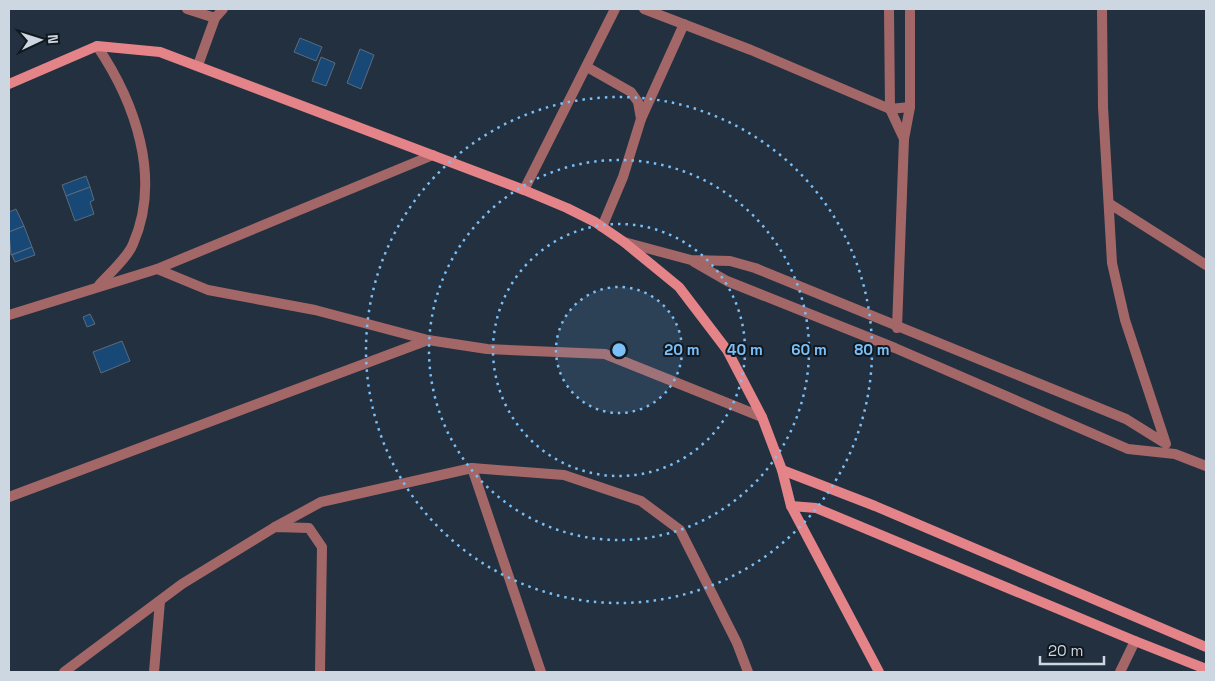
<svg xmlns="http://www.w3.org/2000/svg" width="1215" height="681" font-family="'Space Grotesk',sans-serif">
	<rect width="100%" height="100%" fill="#22303f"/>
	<g fill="#184976" stroke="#5b6b7c">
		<polygon points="300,38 322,47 316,61 294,52"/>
		<polygon points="360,49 374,55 361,89 347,83"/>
		<polygon points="321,57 335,63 326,86 312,81"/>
		<polygon points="86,176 90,187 66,196 62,185"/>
		<polygon points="90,187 94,200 90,202 94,214 75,221 66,196"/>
		<polygon points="16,209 24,226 9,232 9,212"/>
		<polygon points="24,226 32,247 11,255 9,232"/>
		<polygon points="32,247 35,255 15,262 12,255"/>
		<polygon points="90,314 95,324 87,327 83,317"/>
		<polygon points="122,341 130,361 101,373 93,352"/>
	</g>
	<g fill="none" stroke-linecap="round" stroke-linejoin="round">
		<g stroke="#a46768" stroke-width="10">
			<polyline points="187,9 215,18"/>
			<polyline points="644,9 751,50 890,109 910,107"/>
			<polyline points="889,9 890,109 904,139"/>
			<polyline points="1102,9 1103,107 1112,263 1125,320 1166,444"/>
			<path d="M97,46C135,102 162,178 133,244C128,257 109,274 99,285"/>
			<polyline points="198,65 215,18 223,9"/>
			<polyline points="587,67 631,92 638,102 641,119"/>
			<polyline points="524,190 615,9"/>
			<polyline points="1110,204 1206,265"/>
			<polyline points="602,227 623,177 641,119 684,24"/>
			<polyline points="624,242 691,260 730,261 755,268 1126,419 1163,442"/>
			<polyline points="694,262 727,281 895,348 1128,449 1175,454 1206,466"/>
			<polyline points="157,269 208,290 315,310 428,340 487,349 605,354 762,417"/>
			<polyline points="9,315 157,269 433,155"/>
			<polyline points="897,328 904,139 910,107 910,9"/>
			<polyline points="472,468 541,672"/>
			<polyline points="9,497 428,340"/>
			<polyline points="275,527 321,502 472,468 564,475 641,501 680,530 737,643 748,672"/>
			<polyline points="64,672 182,584 275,527 309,528 322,547 320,672"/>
			<polyline points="154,672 160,601"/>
			<polyline points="1120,672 1135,641"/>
		</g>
		<g stroke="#e58488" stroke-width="10">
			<polyline points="9,84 97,46 160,52 524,190 567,208 595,222 624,242 679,287 727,350 762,417 782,470 791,506 879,672"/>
			<polyline points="782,470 875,506 1206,647"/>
			<polyline points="791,506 816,508 1135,641 1206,669"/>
		</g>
	</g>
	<circle cx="619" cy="350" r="63" fill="#7abff8" fill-opacity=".12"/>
	<g fill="none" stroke="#7abff8" stroke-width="2.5" stroke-dasharray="2.5 5">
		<circle cx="619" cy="350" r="63"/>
		<circle cx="619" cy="350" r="126"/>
		<circle cx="619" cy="350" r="190"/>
		<circle cx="619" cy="350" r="253"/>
	</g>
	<circle cx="619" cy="350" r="8" fill="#7abff8" stroke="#11181f" stroke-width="2.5"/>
	<g font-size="15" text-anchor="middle" font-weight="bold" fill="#7abff8" stroke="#11181f" stroke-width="4" stroke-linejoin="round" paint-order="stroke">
		<text x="682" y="355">20 m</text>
		<text x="745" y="355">40 m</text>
		<text x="809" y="355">60 m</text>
		<text x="872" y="355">80 m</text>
	</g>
	<rect width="1215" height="681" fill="none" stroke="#cdd7e1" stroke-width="20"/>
	<g transform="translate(40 40) rotate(86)" stroke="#11181f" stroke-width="4" paint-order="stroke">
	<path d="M0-4L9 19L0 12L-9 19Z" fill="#cdd7e1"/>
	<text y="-8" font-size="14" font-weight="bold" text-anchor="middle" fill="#cdd7e1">N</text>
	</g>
	<path d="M1040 656v8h64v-8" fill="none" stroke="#cdd7e1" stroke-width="2.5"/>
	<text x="1048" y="656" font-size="15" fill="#cdd7e1" stroke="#11181f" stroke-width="4" paint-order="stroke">20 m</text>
</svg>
